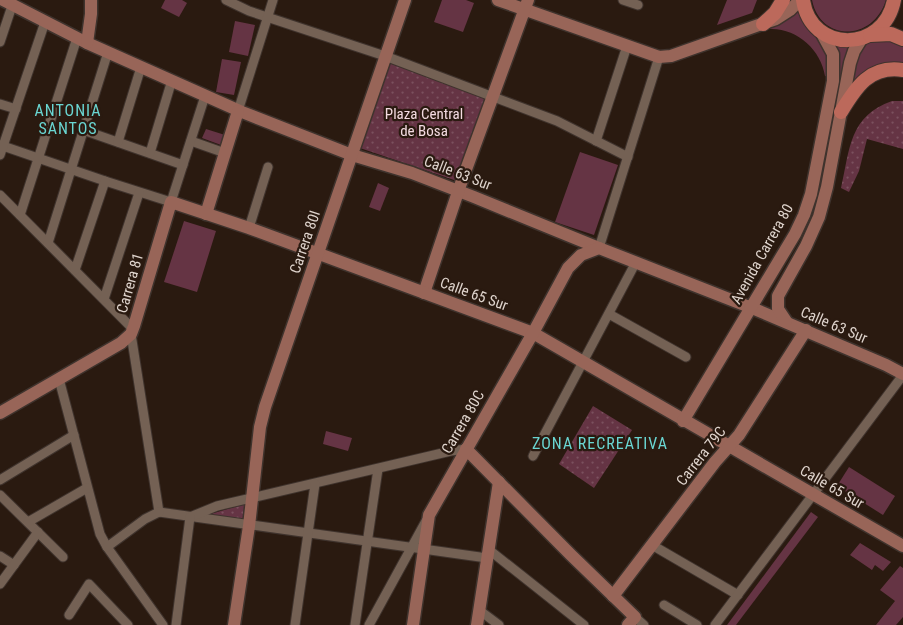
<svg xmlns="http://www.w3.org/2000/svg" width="903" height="625" font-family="'Roboto Condensed',sans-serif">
	<defs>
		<pattern id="park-dots" width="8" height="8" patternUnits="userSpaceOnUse" patternTransform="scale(1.25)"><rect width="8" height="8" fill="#653444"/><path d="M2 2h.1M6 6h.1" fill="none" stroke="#7b505e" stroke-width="1.8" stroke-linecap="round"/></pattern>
	</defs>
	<rect width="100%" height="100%" fill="#2a1a10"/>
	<g fill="#653444">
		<polygon points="165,0 182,0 187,3 179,17 161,8"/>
		<polygon points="442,0 466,0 474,3 463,32 434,22"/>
		<polygon points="727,0 757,0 752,13 717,25"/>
		<path d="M812,0H886C873,42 820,42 812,0Z"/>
		<path d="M798,8L803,19L827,51L829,77L825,76C821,50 797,28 770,29V27L788,19Z"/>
		<polygon points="235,21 255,25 248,56 229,52"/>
		<path d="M873,38L895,40L903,46V67L850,88C854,68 854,50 873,38Z"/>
		<polygon points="836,45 850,46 838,100 835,100 840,64"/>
		<polygon points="222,59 241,62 234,95 216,92"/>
		<polygon points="206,129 225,135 221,145 202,138"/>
		<polygon points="580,152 618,165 594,235 555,222"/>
		<polygon points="378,183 389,188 380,211 369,207"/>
		<polygon points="184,221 216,231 197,292 164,282"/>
		<polygon points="326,431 352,438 348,451 323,444"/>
		<polygon points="849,467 895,496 883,515 837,486"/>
		<polygon points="811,512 818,517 736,625 727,625"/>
		<polygon points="860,543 891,562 883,571 875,565 872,570 850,555"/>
		<polygon points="900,566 903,568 903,617 896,625 876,625 895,601 880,590"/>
	</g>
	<g fill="url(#park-dots)">
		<polygon points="389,63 487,98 457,181 360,148"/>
		<path d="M892,101H903V149L867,139L859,171L849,192L841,188C850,149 849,116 892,101Z"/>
		<polygon points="593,406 632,430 594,488 559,464"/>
		<polygon points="248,503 246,520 207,515"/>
	</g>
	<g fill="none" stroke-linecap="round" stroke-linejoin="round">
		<defs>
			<g id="street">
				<polyline points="226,0 249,11 385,56 557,121 628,157"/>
				<polyline points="623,0 638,5"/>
				<polyline points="0,42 12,6"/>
				<polyline points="0,104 16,109"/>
				<polyline points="238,111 273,0"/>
				<polyline points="83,130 183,165"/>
				<polyline points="191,141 225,153"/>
				<polyline points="596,141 627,46"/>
				<polyline points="118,142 141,67"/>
				<polyline points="0,145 105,181 171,202 205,96"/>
				<polyline points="150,153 172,80"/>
				<polyline points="0,155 45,22"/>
				<polyline points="0,195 133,329"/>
				<polyline points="20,215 77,38"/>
				<polyline points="249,228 268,167"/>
				<polyline points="48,243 108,52"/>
				<polyline points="599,248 659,57"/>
				<polyline points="75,270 105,181"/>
				<polyline points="104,299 139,193"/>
				<polyline points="609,314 686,357"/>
				<polyline points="131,334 159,512"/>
				<polyline points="59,379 100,534 107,547 163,625"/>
				<polyline points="533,456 636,262"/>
				<polyline points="0,480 74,435"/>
				<polyline points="0,495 63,557"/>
				<polyline points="159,512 487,558"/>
				<polyline points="190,517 217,506 451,451 466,449"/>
				<polyline points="28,522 87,488"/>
				<polyline points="652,545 738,595"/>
				<polyline points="107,547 145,519 159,512"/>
				<polyline points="488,549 584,625"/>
				<polyline points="0,556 14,565"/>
				<polyline points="0,584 38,532"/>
				<polyline points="664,605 697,625"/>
				<polyline points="479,610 499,625"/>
				<polyline points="69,615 89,584 128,625"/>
				<polyline points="635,617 644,625"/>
				<polyline points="176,625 190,517"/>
				<polyline points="295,625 315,484"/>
				<polyline points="355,625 378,469"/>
				<polyline points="369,625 426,521"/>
				<polyline points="715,625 903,375"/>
			</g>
			<g id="secondary">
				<polyline points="3,0 87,43 242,112 352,155 412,173 474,197 599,248 752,308 886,365 903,374"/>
				<polyline points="498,0 659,57 671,56 776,19 790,10 800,0"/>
				<polyline points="87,43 91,14 91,0"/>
				<polyline points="206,214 238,111"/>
				<polyline points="424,293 460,186 528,0"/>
				<polyline points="786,321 778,309 778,296 806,246 819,217 827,187 850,63 854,51 862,38"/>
				<polyline points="0,413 121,343 131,334 134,326 171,202 249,228 533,333 903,546"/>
				<polyline points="683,421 795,234 804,215 811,194 833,81 833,54 821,32"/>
				<polyline points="466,449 571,555 635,617 628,625"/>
				<polyline points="613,596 715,462 739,435 806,330"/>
				<polyline points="234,625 249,526 260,427 265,407 405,0"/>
				<polyline points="413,625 429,515 533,333 568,268 581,255 599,248"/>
				<polyline points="477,625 499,482"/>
			</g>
			<g id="primary">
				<path d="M803,0C811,54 884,53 894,0"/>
				<polyline points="763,24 775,13 783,0"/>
				<polyline points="870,35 891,34 903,39"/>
				<path d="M841,112C856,87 870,65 903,70"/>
			</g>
		</defs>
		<use href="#street" stroke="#3f332d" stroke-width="11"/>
		<use href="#secondary" stroke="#3f332d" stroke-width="15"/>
		<use href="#primary" stroke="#3f332d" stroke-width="16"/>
		<use href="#street" stroke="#746154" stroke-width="9"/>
		<use href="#secondary" stroke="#986558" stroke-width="12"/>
		<use href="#primary" stroke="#bc695b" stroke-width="14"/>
	</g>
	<g text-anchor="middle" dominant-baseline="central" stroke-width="4.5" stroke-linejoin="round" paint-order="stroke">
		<g font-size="15" fill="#f4dbe1" stroke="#2a1a10">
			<text x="424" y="114">Plaza Central<tspan x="424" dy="17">de Bosa</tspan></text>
		</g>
		<g font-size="15" fill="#dfd4cd" stroke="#2a1a10">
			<text transform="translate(458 173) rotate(21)">Calle 63 Sur</text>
			<text transform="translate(305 242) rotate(-71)">Carrera 80I</text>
			<text transform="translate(762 254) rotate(-61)">Avenida Carrera 80</text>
			<text transform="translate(130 283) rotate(-74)">Carrera 81</text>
			<text transform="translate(474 294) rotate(20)">Calle 65 Sur</text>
			<text transform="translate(834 325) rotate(23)">Calle 63 Sur</text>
			<text transform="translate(463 422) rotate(-60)">Carrera 80C</text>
			<text transform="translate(701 456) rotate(-52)">Carrera 79C</text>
			<text transform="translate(832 487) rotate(30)">Calle 65 Sur</text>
		</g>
		<g font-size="16" letter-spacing="1" fill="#6ad6d2" stroke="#2a1a10">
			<text x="68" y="110">ANTONIA<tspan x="68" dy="18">SANTOS</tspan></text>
			<text x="600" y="443">ZONA RECREATIVA</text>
		</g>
	</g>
</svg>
